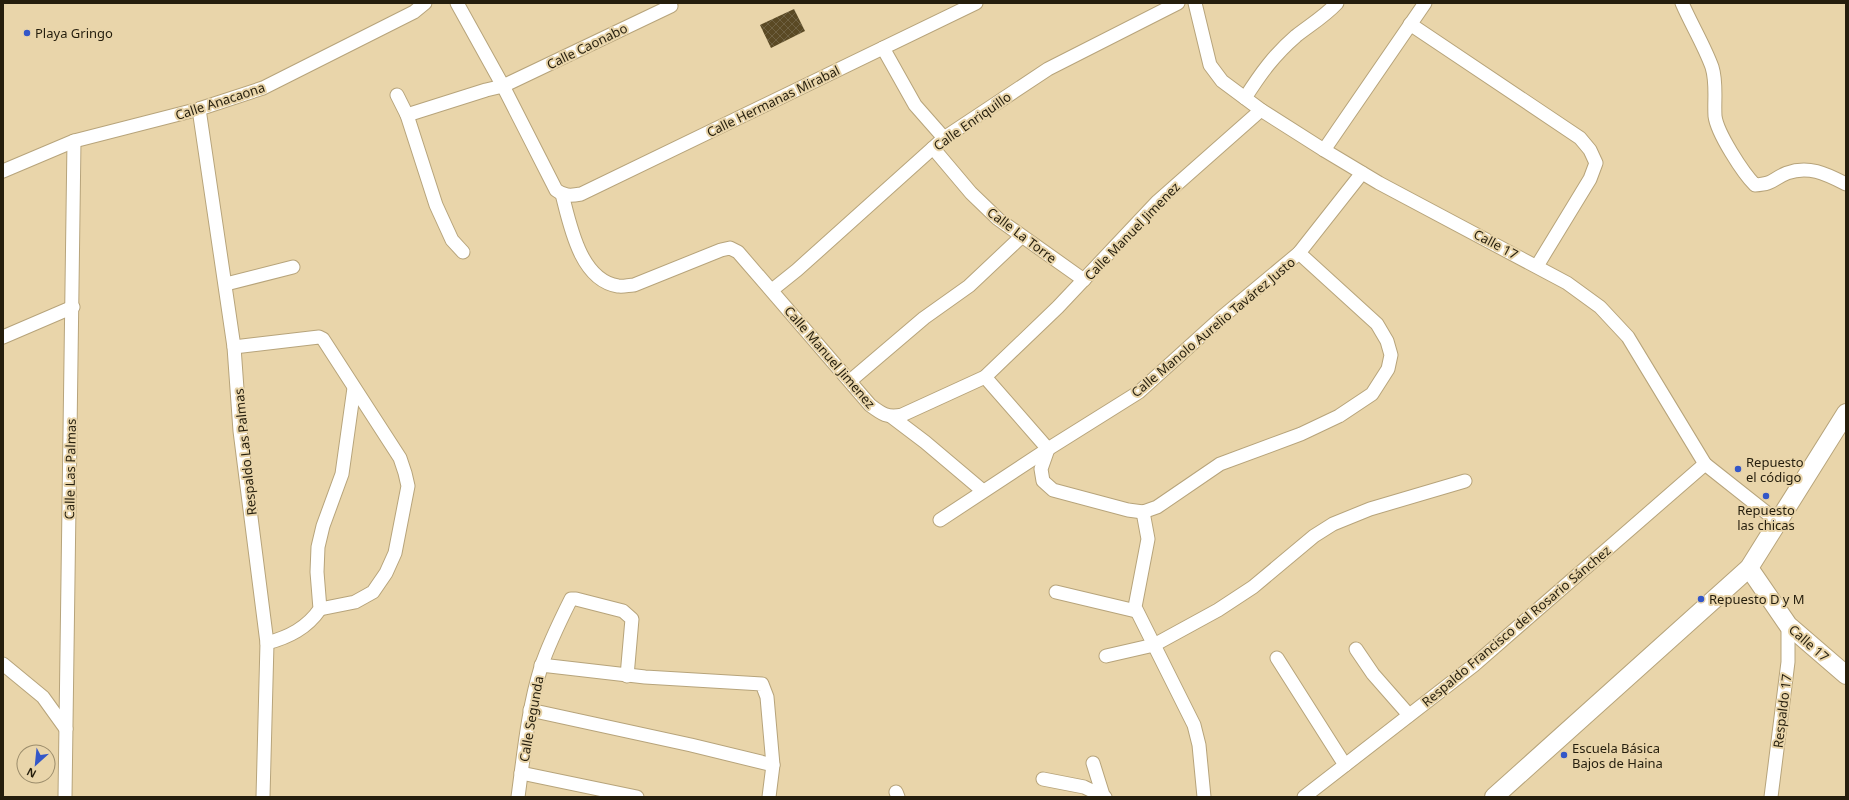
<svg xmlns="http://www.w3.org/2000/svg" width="1849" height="800" font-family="'Noto Sans',sans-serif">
	<defs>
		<pattern id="building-cross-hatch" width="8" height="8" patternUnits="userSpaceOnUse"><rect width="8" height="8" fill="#5a4924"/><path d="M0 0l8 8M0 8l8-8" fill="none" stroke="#6e6041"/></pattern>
	</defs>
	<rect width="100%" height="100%" fill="#e9d5aa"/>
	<polygon fill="url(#building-cross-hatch)" points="794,9 805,31 771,48 760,25"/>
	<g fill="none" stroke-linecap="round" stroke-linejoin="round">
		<defs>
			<g id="minor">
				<path d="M457,3L503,86L556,190C564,196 570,196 581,194L976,3"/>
				<polyline points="1195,3 1210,65 1222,81 1261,110 1324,150 1379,183 1567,283 1600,307 1628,337 1705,464 1777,521"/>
				<path d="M1682,3C1691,24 1704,45 1712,67C1717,83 1714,100 1715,116C1717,133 1743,173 1755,185C1774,184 1772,179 1787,173C1809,165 1826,174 1846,184"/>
				<polyline points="1410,24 1580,138 1590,150 1596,163 1590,179 1537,266"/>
				<polyline points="883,48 915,105 944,138"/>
				<polyline points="397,95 407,115 436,205 452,240 463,252"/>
				<path d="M1245,98C1261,73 1274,55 1296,36C1310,25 1325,16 1337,3"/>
				<polyline points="199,109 234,347 240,431 267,643 263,797"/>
				<polyline points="407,115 486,90 503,86 671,6"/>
				<polyline points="933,148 971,193 998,219 1084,280"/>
				<polyline points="1324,150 1425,3"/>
				<polyline points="3,171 74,141 199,109 263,88 414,12 425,3"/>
				<path d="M562,194C570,225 580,280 618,286C623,287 629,285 634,285L721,250L730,248L738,252L870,405C882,414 887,418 902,415L985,377L1058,307L1158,201L1261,110"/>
				<polyline points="226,284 293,267"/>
				<polyline points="772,290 797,270 944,138 1048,69 1178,3"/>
				<polyline points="3,337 73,307"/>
				<polyline points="234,347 319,337 323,339 400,458 405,473 408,486 395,553 386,573 373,592 355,602 320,609"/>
				<polyline points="985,377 1048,449 1041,469 1043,481 1053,490 1128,510 1143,512 1157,507 1220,464 1301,434 1339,416 1372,394 1388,369 1391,355 1387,341 1377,324 1299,253"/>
				<polyline points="850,381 924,318 969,286 1021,237"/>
				<polyline points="892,417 925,442 983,491"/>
				<polyline points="1143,512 1148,539 1135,607 1194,725 1199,745 1204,797"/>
				<polyline points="940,520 1048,449 1139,392 1222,317 1299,253 1362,173"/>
				<polyline points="1056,592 1136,611"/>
				<path d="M267,643C289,637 307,628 320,609L317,572L318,547L323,526L342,474L354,388"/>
				<polyline points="1356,649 1373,674 1409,715"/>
				<polyline points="1106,656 1154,645 1218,610 1253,587 1314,536 1333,524 1370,509 1465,481"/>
				<polyline points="1277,658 1345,765"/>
				<polyline points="3,664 43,697 66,729"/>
				<polyline points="541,665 645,677 762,684 767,697 773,765 769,797"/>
				<polyline points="530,710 691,745 773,765"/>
				<polyline points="1093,763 1103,795"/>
				<polyline points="521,773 637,797"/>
				<polyline points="1043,779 1084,787 1105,797"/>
				<polyline points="896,792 898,797"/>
				<polyline points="65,797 74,141"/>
				<path d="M518,797C524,753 528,709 541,667C549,643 560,621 571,599H576L623,611L632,619L627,676"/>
				<polyline points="1304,797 1474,665 1705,464"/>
				<polyline points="1771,797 1788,662 1788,625"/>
			</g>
			<g id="secondary">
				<polyline points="1749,568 1788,625 1846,675"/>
				<polyline points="1494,797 1749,568 1846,413"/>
			</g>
		</defs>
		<use href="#minor" stroke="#b7a47b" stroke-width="15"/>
		<use href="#secondary" stroke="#b7a47b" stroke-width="20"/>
		<use href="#minor" stroke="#fff" stroke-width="13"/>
		<use href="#secondary" stroke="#fff" stroke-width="18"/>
	</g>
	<g fill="#3457c8" stroke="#e9d5aa" stroke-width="1.5">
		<circle cx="27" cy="33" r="4"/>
		<circle cx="1738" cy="469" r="4"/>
		<circle cx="1766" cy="496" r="4"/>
		<circle cx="1701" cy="599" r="4"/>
		<circle cx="1564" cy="755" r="4"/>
	</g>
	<g text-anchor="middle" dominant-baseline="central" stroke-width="4" stroke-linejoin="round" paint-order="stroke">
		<g font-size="13" fill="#251e0d" stroke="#e9d5aa" text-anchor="start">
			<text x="35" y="33">Playa Gringo</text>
			<text x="1746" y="462">Repuesto<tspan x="1746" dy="15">el código</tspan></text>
			<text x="1766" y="510" text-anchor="middle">Repuesto<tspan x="1766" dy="15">las chicas</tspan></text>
			<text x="1709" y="599">Repuesto D y M</text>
			<text x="1572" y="748">Escuela Básica<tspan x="1572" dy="15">Bajos de Haina</tspan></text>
		</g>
		<g font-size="13" fill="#251e0d" stroke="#e9d5aa">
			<text transform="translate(587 46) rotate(-26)">Calle Caonabo</text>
			<text transform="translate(220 101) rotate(-18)">Calle Anacaona</text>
			<text transform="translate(773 101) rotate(-26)">Calle Hermanas Mirabal</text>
			<text transform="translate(972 121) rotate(-35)">Calle Enriquillo</text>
			<text transform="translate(1132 231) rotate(-46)">Calle Manuel Jimenez</text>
			<text transform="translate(1022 235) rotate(37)">Calle La Torre</text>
			<text transform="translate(1496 244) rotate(28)">Calle 17</text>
			<text transform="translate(1213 327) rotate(-40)">Calle Manolo Aurelio Tavárez Justo</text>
			<text transform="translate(830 357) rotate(49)">Calle Manuel Jimenez</text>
			<text transform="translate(245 452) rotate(-96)">Respaldo Las Palmas</text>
			<text transform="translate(70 469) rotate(-89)">Calle Las Palmas</text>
			<text transform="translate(1516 626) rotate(-40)">Respaldo Francisco del Rosario Sánchez</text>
			<text transform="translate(1809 643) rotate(41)">Calle 17</text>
			<text transform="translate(1782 711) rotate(-83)">Respaldo 17</text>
			<text transform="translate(531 719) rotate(-80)">Calle Segunda</text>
		</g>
	</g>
	<rect width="1849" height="800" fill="none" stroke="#251e0d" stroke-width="8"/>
	<g transform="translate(36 764) rotate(207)"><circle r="19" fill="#e9d5aa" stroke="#9b8c6b"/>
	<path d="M0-3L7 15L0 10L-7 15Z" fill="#3457c8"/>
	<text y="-6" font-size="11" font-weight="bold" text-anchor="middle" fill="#251e0d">N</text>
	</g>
</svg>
